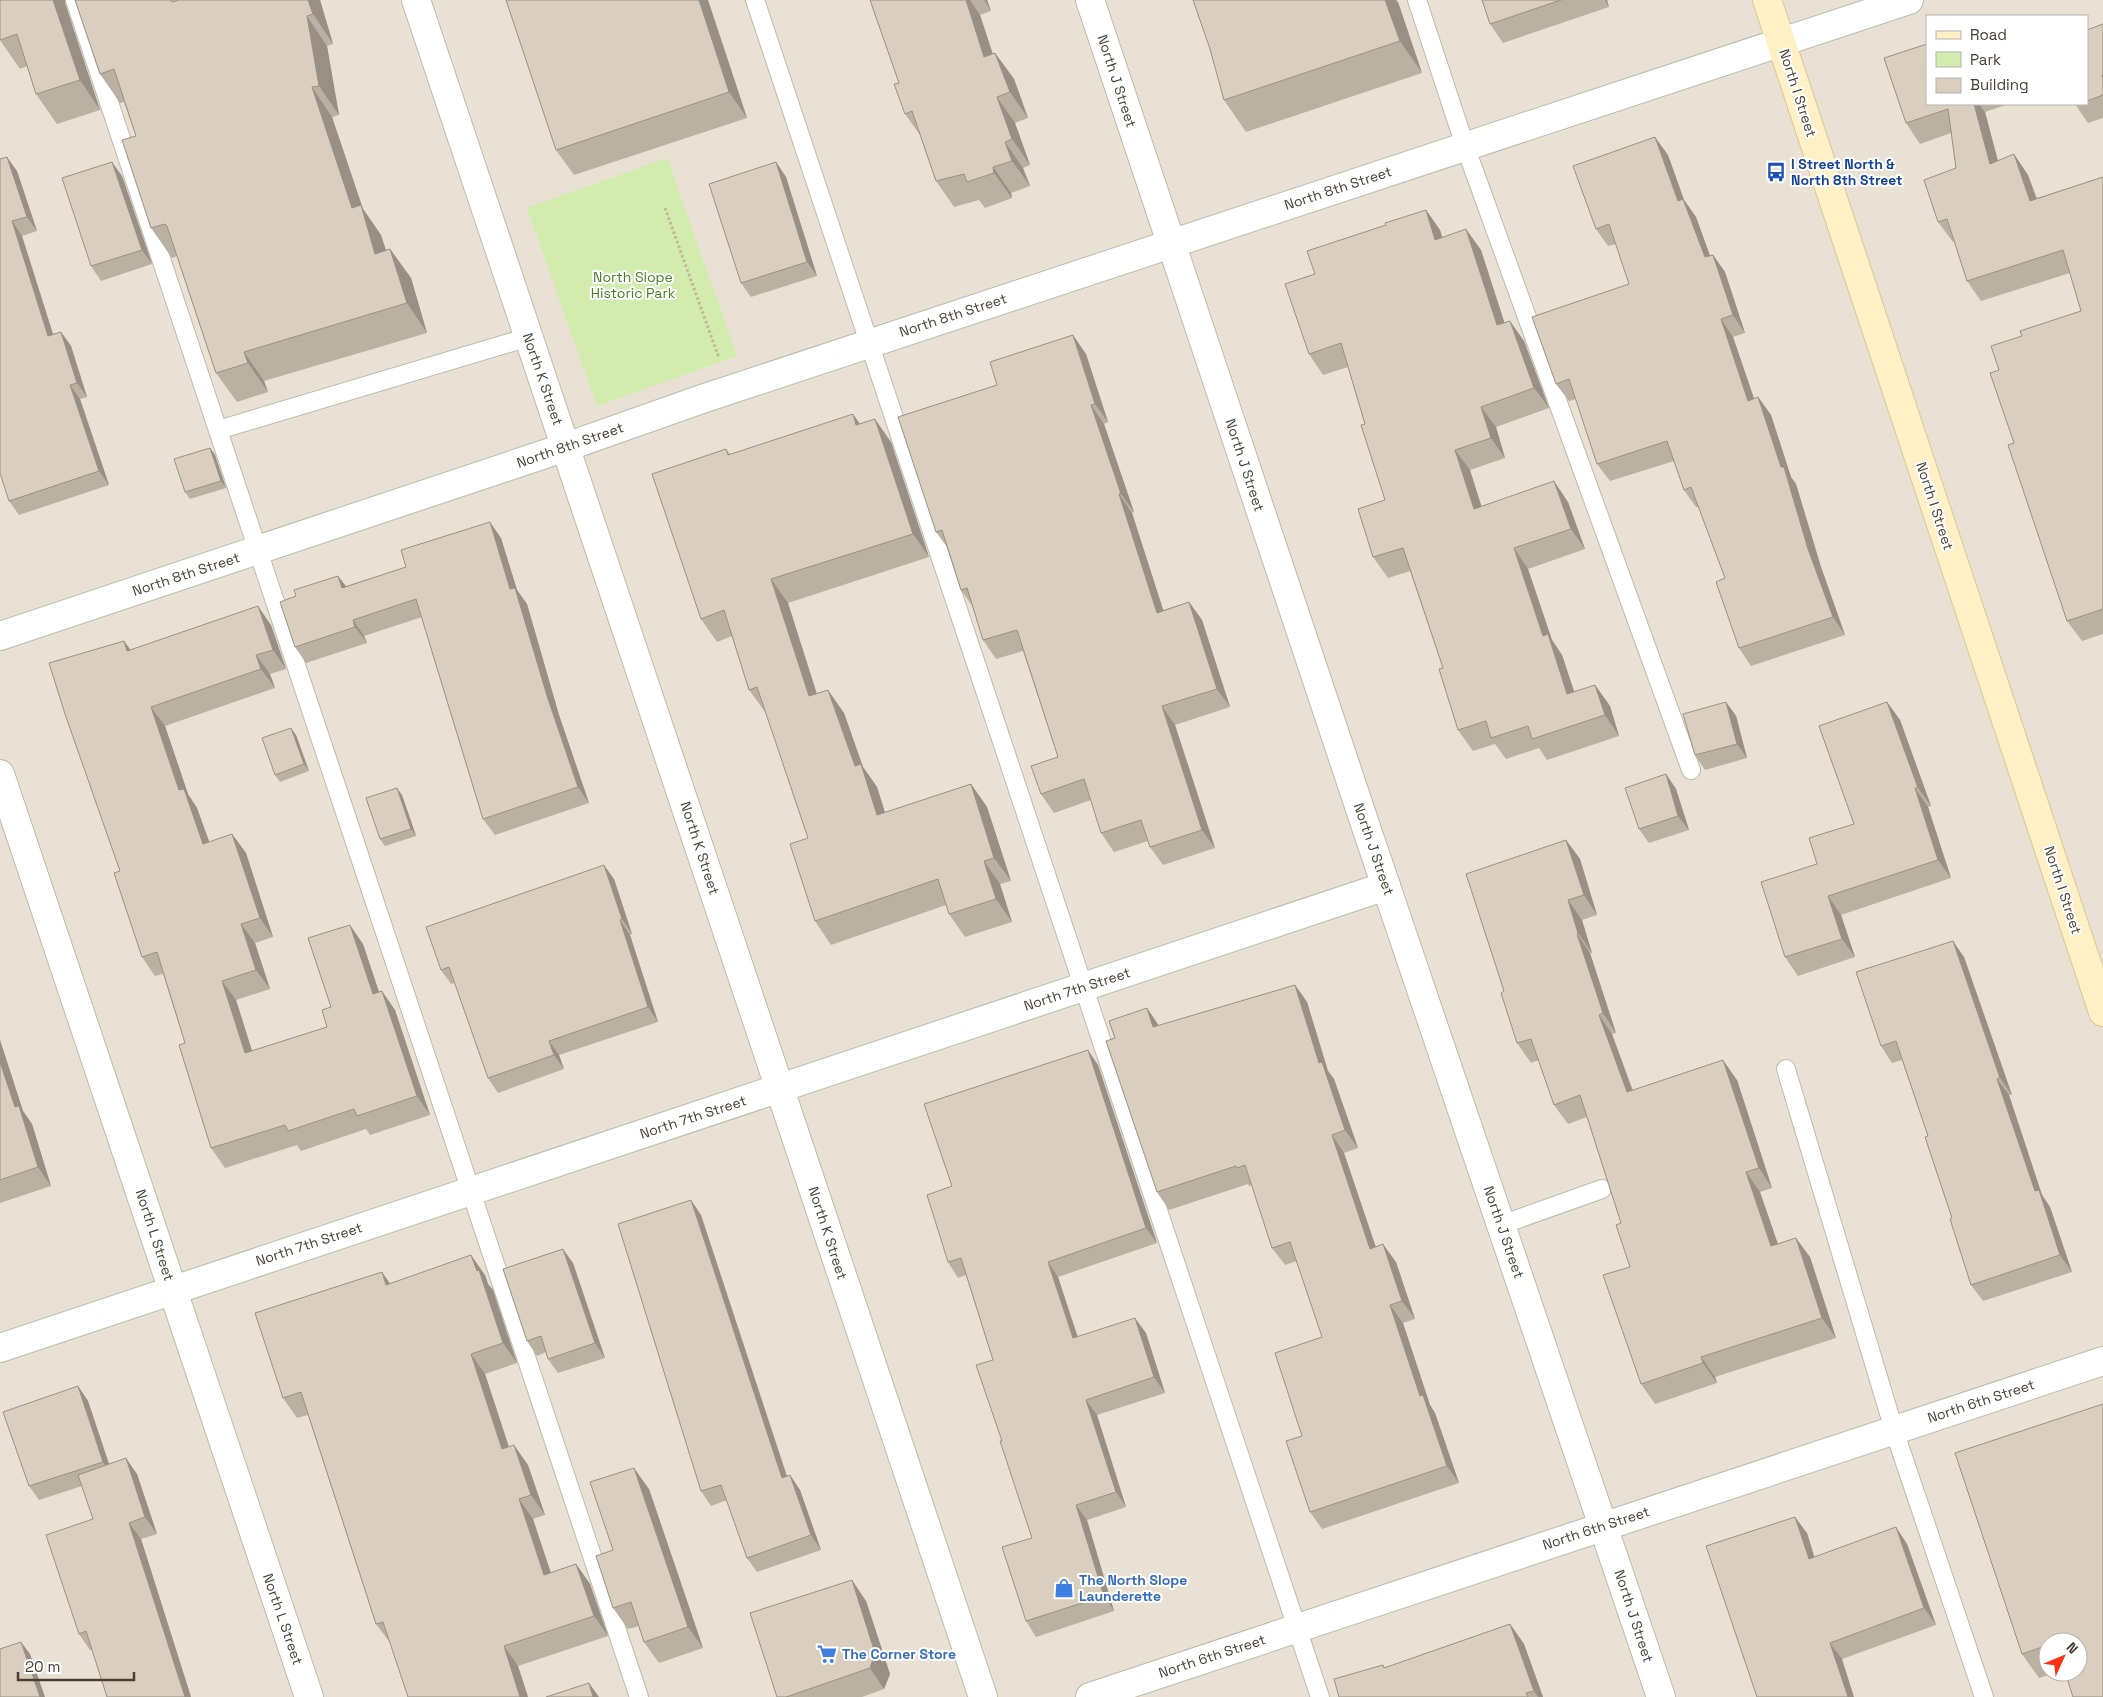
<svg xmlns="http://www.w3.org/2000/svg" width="2103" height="1697" font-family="'Space Grotesk',sans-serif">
	<rect width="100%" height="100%" fill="#f4f0e6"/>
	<path fill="#e9e2d4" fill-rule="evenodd" d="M0,0H2103V1697H0ZM1927,16H2087V104H1927ZM2048,1642H2078V1672H2048Z"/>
	<polygon fill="#d1ecac" points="667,158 737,356 597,406 527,208"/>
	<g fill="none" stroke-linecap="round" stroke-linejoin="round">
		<defs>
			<g id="lane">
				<polyline points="75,0 639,1697"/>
				<polyline points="755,0 1320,1697"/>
				<polyline points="1417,0 1465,146 1691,770"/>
				<polyline points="218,430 529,337"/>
				<polyline points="1786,1069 1894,1430 1984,1697"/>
				<polyline points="1501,1225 1602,1189"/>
			</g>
			<g id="street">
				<polyline points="416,0 983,1697"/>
				<polyline points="1090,0 1367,830 1661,1697"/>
				<polyline points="0,636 566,447 702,399 1909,0"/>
				<polyline points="0,774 309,1697"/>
				<polyline points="0,1348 1386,886"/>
				<polyline points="1090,1697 2103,1361"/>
			</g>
			<polyline id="secondary" points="1767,0 2103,1012"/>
		</defs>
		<use href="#lane" stroke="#c1b8a8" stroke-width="20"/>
		<use href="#street" stroke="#c1b8a8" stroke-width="30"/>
		<use href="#secondary" stroke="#dbc694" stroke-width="30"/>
		<polyline stroke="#c4b398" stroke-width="3" stroke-dasharray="2.5 2.5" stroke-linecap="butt" points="665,208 719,358"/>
		<use href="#lane" stroke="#fff" stroke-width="18"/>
		<use href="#street" stroke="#fff" stroke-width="28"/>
		<use href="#secondary" stroke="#fff0c6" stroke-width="28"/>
	</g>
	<g fill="#bbb1a3">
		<polygon points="0,0 65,0 65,3 100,110 57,124 36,94 27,66 20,69 0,40"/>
		<polygon points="75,0 320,0 333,44 327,46 339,115 332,117 363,209 381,235 386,250 390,249 411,278 427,333 264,381 268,392 237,402 216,373 177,256 172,258 151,228 136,136 124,102 120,103 100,74"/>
		<polygon points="708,0 747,118 574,175 556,150"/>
		<polygon points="870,0 987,0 991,11 980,15 993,54 995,53 1014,79 1028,118 1015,123 1030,165 1023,168 1030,186 1011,193 1012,198 985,208 979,200 954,207 936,181 920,135 905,114 899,83"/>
		<polygon points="1482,0 1607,0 1609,7 1503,43 1490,24"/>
		<polygon points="1398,2 1422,73 1246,132 1224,100"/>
		<polygon points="2103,24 2103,118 2088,123 2075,104 2087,104 2087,30"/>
		<polygon points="1927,104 2009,104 1985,112 1998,161 2028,175 2037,198 2103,177 2103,634 2082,641 2067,621 2014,443 1999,370 2022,336 2081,311 2070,273 1981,301 1967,281 1954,241 1953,242 1938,222 1956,168 1951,133 1920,144 1906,123"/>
		<polygon points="1668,155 1684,200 1696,217 1710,256 1713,255 1725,272 1745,333 1733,337 1754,399 1758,397 1771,415 1791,477 1796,484 1821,567 1845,635 1751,666 1739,648 1725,578 1699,507 1696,507 1684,490 1674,461 1610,481 1597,464 1576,399 1569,401 1556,384 1629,284 1616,244 1608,246 1596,229"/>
		<polygon points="0,159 17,171 37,231 22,236 53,334 61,332 71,346 87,397 80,399 109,485 19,515 9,501"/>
		<polygon points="776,162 786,177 817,276 751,297 741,283"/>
		<polygon points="122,176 152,264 101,281 91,266"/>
		<polygon points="1426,210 1440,230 1442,238 1481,250 1504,322 1524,341 1549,408 1496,427 1505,458 1470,470 1481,507 1568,502 1585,549 1528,569 1552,640 1562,655 1574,692 1595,685 1610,706 1619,736 1547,760 1539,748 1506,759 1495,744 1473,751 1458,730 1443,668 1410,571 1388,578 1373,557 1385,500 1365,424 1348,367 1323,375 1309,354 1315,274 1386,225"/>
		<polygon points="1086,354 1108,422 1104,424 1134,512 1132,513 1163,610 1189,602 1202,620 1230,707 1175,725 1215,848 1163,865 1150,847 1148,841 1114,852 1101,833 1091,800 1054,813 1041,794 1058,757 1023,651 996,659 983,640 973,607 961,590 947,547 936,532 997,385"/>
		<polygon points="860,424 891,442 929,557 788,603 817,694 844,713 863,767 877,787 885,813 971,784 987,807 1011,881 1000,884 1012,922 965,937 949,914 946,905 831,945 815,921 808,838 766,713 749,690 732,636 717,642 701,619 726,449 730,454"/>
		<polygon points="210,448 215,455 226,488 190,499 185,492"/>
		<polygon points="501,538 517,590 527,604 559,715 589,803 495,835 483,819 422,617 364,636 367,643 306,663 295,647 296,596 338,576 346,586"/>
		<polygon points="271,625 286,669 270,674 275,688 165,726 188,794 197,808 209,842 232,834 246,853 273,937 255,943 270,989 236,1000 252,1051 327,1027 331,1007 363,944 379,992 395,1010 430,1115 370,1135 366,1129 301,1151 297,1145 225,1168 211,1148 185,1043 163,974 155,976 142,957 120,871 124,641 130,650"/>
		<polygon points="1726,702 1736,716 1747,758 1705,770 1695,755"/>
		<polygon points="1887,702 1900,720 1931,806 1928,807 1951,878 1841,915 1855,957 1798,976 1785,957 1817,864 1854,824"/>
		<polygon points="296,735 309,771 280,782 275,775"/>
		<polygon points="1666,774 1676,789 1689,830 1649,843 1639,829"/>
		<polygon points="402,795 416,836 385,846 380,839"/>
		<polygon points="1566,840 1580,859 1597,915 1582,920 1592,953 1590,953 1616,1033 1612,1034 1633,1090 1737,1080 1772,1188 1760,1192 1778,1244 1810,1257 1836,1338 1715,1377 1717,1383 1655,1404 1641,1384 1630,1267 1621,1223 1587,1117 1568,1124 1554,1105 1539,1060 1531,1063 1517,1043"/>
		<polygon points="614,879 632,934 630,935 658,1022 559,1055 564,1069 498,1093 488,1078 455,983 451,984 441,970"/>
		<polygon points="1964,957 2012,1095 2009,1095 2042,1195 2050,1207 2072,1272 1983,1301 1971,1285 1928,1136 1902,1060 1892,1063 1881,1046"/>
		<polygon points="1295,985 1307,1002 1328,1071 1334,1079 1358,1148 1344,1153 1376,1247 1396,1262 1415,1319 1403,1323 1430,1405 1435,1413 1459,1483 1322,1529 1310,1512 1302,1436 1322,1337 1297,1261 1285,1265 1272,1248 1252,1185 1249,1186 1248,1184 1169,1210 1157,1192 1115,1038 1147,1008 1159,1026"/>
		<polygon points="0,1040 23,1111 32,1124 51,1186 0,1203"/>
		<polygon points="1098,1065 1157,1243 1058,1277 1078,1337 1146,1333 1165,1393 1097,1415 1126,1507 1087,1520 1114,1611 1036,1637 1026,1621 1032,1538 1002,1441 993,1360 966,1275 958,1278 948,1262 952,1186"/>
		<polygon points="701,1215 787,1476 790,1475 800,1490 821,1550 757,1572 747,1558 727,1500 711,1506 701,1491"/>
		<polygon points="573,1263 605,1358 558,1373 548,1359 546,1352 537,1356 527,1341"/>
		<polygon points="485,1275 488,1284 493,1290 517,1363 485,1374 509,1447 528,1465 545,1515 533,1519 551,1573 576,1564 590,1584 608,1636 518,1666 528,1697 408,1697 391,1644 376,1624 308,1415 297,1418 283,1398 390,1284"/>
		<polygon points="78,1386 88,1401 109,1464 137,1474 157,1534 141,1539 191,1697 107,1697 92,1650 90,1650 79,1634 93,1519 82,1486 39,1500 29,1486"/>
		<polygon points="2103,1404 2078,1642 2048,1642 2048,1672 2058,1672 2039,1678 2022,1654"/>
		<polygon points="649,1489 703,1648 659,1663 644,1642 639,1626 628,1629 613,1608 613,1550"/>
		<polygon points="1807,1533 1814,1557 1907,1544 1936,1625 1842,1659 1757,1697"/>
		<polygon points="866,1601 890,1674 884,1689 862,1697 777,1697"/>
		<polygon points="1510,1624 1524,1644 1543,1697 1339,1697 1383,1665 1385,1668"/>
	</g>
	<g fill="#999085">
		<polygon points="53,0 65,0 65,3 100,110 80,80"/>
		<polygon points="308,0 320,0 333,44 313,14"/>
		<polygon points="699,0 708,0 747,118 729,92"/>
		<polygon points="966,0 970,0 980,15 1002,83 984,57"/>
		<polygon points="984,0 987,0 991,11"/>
		<polygon points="1385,0 1396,0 1398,2 1422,73 1400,41"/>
		<polygon points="1605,0 1607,0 1609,7"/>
		<polygon points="307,16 327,46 339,115 319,86"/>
		<polygon points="995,53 1014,79 1028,118 1010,92"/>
		<polygon points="312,87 332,117 363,209 381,235 396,283 375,254 352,208"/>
		<polygon points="997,97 1015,123 1030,165 1012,139"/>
		<polygon points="1974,104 1979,104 1985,112 2004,184 1990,164"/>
		<polygon points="1655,137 1668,155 1684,200 1696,217 1717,275 1705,257 1678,201"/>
		<polygon points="1005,142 1023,168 1030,186 1012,161"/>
		<polygon points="2014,154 2028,175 2044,221 2030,201"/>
		<polygon points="7,157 17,171 37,231 27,217"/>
		<polygon points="112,162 122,176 152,264 142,250"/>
		<polygon points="776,162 786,177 817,276 807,262"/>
		<polygon points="993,167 1011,193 1012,198 994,173"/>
		<polygon points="1426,210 1440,230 1450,261 1435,240"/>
		<polygon points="12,221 22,236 58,350 48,336"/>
		<polygon points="1466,229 1481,250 1512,346 1497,325"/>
		<polygon points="390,249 411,278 427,333 407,303"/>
		<polygon points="1713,255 1725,272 1745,333 1733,315"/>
		<polygon points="1721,319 1733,337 1761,419 1748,401"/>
		<polygon points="1510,321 1524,341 1549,408 1534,388"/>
		<polygon points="61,332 71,346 87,397 77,383"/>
		<polygon points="1073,335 1086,354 1108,422 1095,404"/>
		<polygon points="244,352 264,381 268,392 248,363"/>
		<polygon points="70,385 80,399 109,485 99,471"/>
		<polygon points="1758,397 1771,415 1791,477 1796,484 1821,567 1845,635 1833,617 1808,549"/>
		<polygon points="1091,405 1104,424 1134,512 1121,494"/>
		<polygon points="1481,407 1496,427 1505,458 1491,438"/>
		<polygon points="853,414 869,437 856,425"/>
		<polygon points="875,419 891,442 929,557 913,534"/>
		<polygon points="210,448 215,455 226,488 221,481"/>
		<polygon points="1455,450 1470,470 1489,530 1474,509"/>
		<polygon points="1554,481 1568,502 1585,549 1571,529"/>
		<polygon points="1119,494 1132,513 1170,631 1157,613"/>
		<polygon points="490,522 501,538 517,590 527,604 559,715 589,803 578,787 510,589"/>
		<polygon points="1514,548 1528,569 1552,640 1562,655 1582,715 1567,694 1543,636"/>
		<polygon points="338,576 350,592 342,588"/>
		<polygon points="771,579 788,603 825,720 809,696"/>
		<polygon points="1189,602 1202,620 1230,707 1217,689"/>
		<polygon points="258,606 271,625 286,669 273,650"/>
		<polygon points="353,620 364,636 367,643 355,627"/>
		<polygon points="124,641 138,660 127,651"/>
		<polygon points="256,655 270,674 275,688 261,669"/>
		<polygon points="1595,685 1610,706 1619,736 1605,715"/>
		<polygon points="828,690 844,713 863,767 877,787 893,838 877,815 855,766"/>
		<polygon points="1726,702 1736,716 1747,758 1737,744"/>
		<polygon points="1887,702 1900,720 1931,806 1918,788"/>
		<polygon points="1162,706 1175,725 1215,848 1202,830"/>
		<polygon points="151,707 165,726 188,794 197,808 217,863 203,844 179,790"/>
		<polygon points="291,728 296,735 309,771 304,764"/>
		<polygon points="1666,774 1676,789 1689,830 1678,816"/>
		<polygon points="971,784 987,807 1011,881 994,858"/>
		<polygon points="397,788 402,795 416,836 411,829"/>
		<polygon points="1915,788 1928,807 1951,878 1938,860"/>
		<polygon points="232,834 246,853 273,937 260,918"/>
		<polygon points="1566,840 1580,859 1597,915 1584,895"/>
		<polygon points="984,861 1000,884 1012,922 996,899"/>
		<polygon points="604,865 614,879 632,934 622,919"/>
		<polygon points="1828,896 1841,915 1855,957 1842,939"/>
		<polygon points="1568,900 1582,920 1592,953 1578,933"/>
		<polygon points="620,920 630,935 658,1022 648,1007"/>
		<polygon points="241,924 255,943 270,989 256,970"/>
		<polygon points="350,925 363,944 386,1013 373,994"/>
		<polygon points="1577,934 1590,953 1616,1033 1603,1013"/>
		<polygon points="1953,941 1964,957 2012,1095 2000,1078"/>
		<polygon points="222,981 236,1000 259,1073 245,1053"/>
		<polygon points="1295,985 1307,1002 1328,1071 1334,1079 1358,1148 1345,1130 1319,1063"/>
		<polygon points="382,991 395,1010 430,1115 417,1096"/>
		<polygon points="1147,1008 1159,1026 1153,1027"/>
		<polygon points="1599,1015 1612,1034 1640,1112 1627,1092"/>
		<polygon points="0,1040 23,1111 32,1124 51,1186 38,1167 15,1107 0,1062"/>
		<polygon points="549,1041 559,1055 564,1069 554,1055"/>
		<polygon points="1088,1050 1098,1065 1157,1243 1146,1228"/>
		<polygon points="1723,1060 1737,1080 1772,1188 1759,1168"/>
		<polygon points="1997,1079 2009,1095 2042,1195 2050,1207 2072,1272 2060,1255 2035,1191"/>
		<polygon points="1332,1135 1344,1153 1382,1266 1370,1249"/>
		<polygon points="1746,1172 1760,1192 1785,1265 1771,1246"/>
		<polygon points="691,1200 701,1215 792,1492 782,1478"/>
		<polygon points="1796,1238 1810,1257 1836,1338 1822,1318"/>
		<polygon points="1383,1244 1396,1262 1415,1319 1402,1301"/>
		<polygon points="563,1249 573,1263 605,1358 595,1343"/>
		<polygon points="471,1255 485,1275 488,1284 493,1290 517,1363 503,1343"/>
		<polygon points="1048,1262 1058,1277 1083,1354 1073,1338"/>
		<polygon points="382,1272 396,1292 386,1285"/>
		<polygon points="1390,1305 1403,1323 1430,1405 1435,1413 1459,1483 1447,1466 1420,1396"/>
		<polygon points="1135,1318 1146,1333 1165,1393 1154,1377"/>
		<polygon points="471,1354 485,1374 516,1469 502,1449"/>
		<polygon points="1701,1357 1715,1377 1717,1383 1703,1363"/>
		<polygon points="78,1386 88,1401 113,1476 103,1462"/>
		<polygon points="1086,1400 1097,1415 1126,1507 1116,1492"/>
		<polygon points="514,1445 528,1465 545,1515 531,1495"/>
		<polygon points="126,1458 137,1474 157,1534 145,1517"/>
		<polygon points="634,1468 649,1489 703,1648 688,1627"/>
		<polygon points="790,1475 800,1490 821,1550 811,1535"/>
		<polygon points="519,1499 533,1519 558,1595 544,1575"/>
		<polygon points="1076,1505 1087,1520 1114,1611 1104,1596"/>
		<polygon points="1795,1517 1807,1533 1820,1575 1809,1559"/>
		<polygon points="129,1523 141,1539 191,1697 185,1697"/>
		<polygon points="1896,1527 1907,1544 1936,1625 1924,1608"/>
		<polygon points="576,1564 590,1584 608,1636 594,1616"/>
		<polygon points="852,1580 866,1601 890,1674 884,1689 870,1668"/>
		<polygon points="1510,1624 1524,1644 1543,1697 1538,1697 1534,1691"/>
		<polygon points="21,1642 30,1654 45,1697 40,1697"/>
		<polygon points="1830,1643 1842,1659 1854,1697 1848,1697"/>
		<polygon points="504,1646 518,1666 528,1697 520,1697"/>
		<polygon points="589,1683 599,1697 593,1697"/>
	</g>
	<g fill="#dacebe" stroke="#999085">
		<polygon points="0,0 53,0 80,80 36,94 17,34 0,40"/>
		<polygon points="75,0 171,0 172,2 179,0 308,0 313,14 307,16 319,86 312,87 352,208 361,205 375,254 390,249 407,303 244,352 248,363 216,373 167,226 165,224 151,228 122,140 136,136 114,69 100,74"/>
		<polygon points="506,0 699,0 729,92 556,150"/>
		<polygon points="870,0 966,0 984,57 995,53 1010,92 997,97 1012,139 1005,142 1012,161 993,167 994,173 967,182 964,174 936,181 912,111 905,114 894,84 899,83"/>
		<polygon points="1193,0 1385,0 1400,41 1224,100 1210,49"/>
		<polygon points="1482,0 1561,0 1490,24"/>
		<polygon points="2103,24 2103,75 2102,75 2103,78 2103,95 2087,101 2087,30"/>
		<polygon points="1927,44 1927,104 1974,104 1990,164 2014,154 2030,201 2103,177 2103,609 2067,621 2008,445 2014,443 1990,373 1999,370 1991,346 2022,336 2020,331 2081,311 2063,250 1967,281 1947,219 1938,222 1924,180 1956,168 1948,109 1906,123 1884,58"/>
		<polygon points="1655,137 1678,201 1683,199 1705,257 1713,255 1733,315 1721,319 1748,401 1758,397 1781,467 1784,467 1808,549 1833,617 1739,648 1716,582 1725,578 1691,487 1684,490 1667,441 1597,464 1569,379 1556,384 1532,317 1629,284 1609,224 1596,229 1573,166"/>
		<polygon points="7,157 27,217 12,221 48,336 61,332 77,383 70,385 99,471 9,501 0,473 0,159"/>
		<polygon points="112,162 142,250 91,266 62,178"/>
		<polygon points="776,162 807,262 741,283 709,184"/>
		<polygon points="1426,210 1435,240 1466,229 1497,325 1510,321 1534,388 1481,407 1491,438 1455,450 1474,509 1554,481 1571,529 1514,548 1543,636 1548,634 1567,694 1595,685 1605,715 1532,739 1528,726 1491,738 1486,721 1458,730 1439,669 1443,668 1403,548 1373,557 1358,509 1385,500 1361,425 1365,424 1341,343 1309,354 1285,284 1315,274 1307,251 1386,225 1385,223"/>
		<polygon points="1073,335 1095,404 1091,405 1121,494 1119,494 1157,613 1189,602 1217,689 1162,706 1202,830 1150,847 1141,820 1101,833 1084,779 1041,794 1031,766 1058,757 1017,630 983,640 967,588 961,590 942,530 936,532 898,417 997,385 990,362"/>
		<polygon points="853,414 856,425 875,419 913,534 771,579 809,696 828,690 855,766 861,764 877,815 971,784 994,858 984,861 996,899 949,914 938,879 815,921 790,844 808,838 757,687 749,690 724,610 701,619 652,474 726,449 728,455"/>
		<polygon points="210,448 221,481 185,492 174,459"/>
		<polygon points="490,522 510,589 515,588 548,699 578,787 483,819 416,599 353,620 355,627 295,647 280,602 296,596 294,590 338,576 342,588 406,567 401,550"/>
		<polygon points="258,606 273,650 256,655 261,669 151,707 179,790 184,789 203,844 232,834 260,918 241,924 256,970 222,981 245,1053 327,1027 322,1010 331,1007 308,938 350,925 373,994 382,991 417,1096 357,1116 354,1109 288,1131 285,1125 211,1148 179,1045 185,1043 157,952 142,957 114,873 120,871 65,714 49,663 124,641 127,651"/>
		<polygon points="1726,702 1737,744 1695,755 1683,714"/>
		<polygon points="1887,702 1918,788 1915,788 1938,860 1828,896 1842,939 1785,957 1761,882 1817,864 1809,838 1854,824 1819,726"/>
		<polygon points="291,728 304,764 275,775 262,738"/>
		<polygon points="1666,774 1678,816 1639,829 1625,788"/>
		<polygon points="397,788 411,829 380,839 366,798"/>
		<polygon points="1566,840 1584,895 1568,900 1578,933 1577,934 1603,1013 1599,1015 1627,1092 1723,1060 1759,1168 1746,1172 1771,1246 1796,1238 1822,1318 1701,1357 1703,1363 1641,1384 1603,1275 1630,1267 1616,1225 1621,1223 1580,1095 1554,1105 1531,1039 1517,1043 1501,993 1504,991 1466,874"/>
		<polygon points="604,865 622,919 620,920 648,1007 549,1041 554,1055 488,1078 449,967 441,970 426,927"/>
		<polygon points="1953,941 2000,1078 1997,1079 2035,1191 2039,1190 2060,1255 1971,1285 1950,1219 1952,1218 1925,1137 1928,1136 1896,1041 1881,1046 1856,972"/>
		<polygon points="1295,985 1319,1063 1322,1062 1345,1130 1332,1135 1370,1249 1383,1244 1402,1301 1390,1305 1420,1396 1423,1395 1447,1466 1310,1512 1286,1441 1302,1436 1275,1353 1322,1337 1290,1242 1272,1248 1245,1165 1237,1168 1236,1166 1157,1192 1106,1041 1115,1038 1109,1021 1147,1008 1153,1027"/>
		<polygon points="1088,1050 1146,1228 1048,1262 1073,1338 1135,1318 1154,1377 1086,1400 1116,1492 1076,1505 1104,1596 1026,1621 1002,1547 1032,1538 1000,1441 1002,1441 976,1365 993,1360 961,1258 948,1262 927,1195 952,1186 924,1104"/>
		<polygon points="0,1062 15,1107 19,1106 38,1167 0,1180"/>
		<polygon points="691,1200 782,1478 790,1475 811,1535 747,1558 721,1485 701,1491 618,1224"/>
		<polygon points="563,1249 595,1343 548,1359 541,1336 527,1341 503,1269"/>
		<polygon points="471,1255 477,1271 479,1270 503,1343 471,1354 502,1449 514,1445 531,1495 519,1499 544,1575 576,1564 594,1616 504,1646 520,1697 408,1697 383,1622 376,1624 301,1392 283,1398 255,1313 382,1272 386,1285"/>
		<polygon points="78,1386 103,1462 29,1486 3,1412"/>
		<polygon points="2103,1404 2103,1697 2073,1697 2065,1672 2078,1672 2078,1642 2048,1642 2048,1645 2022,1654 1955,1453"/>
		<polygon points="126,1458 145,1517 129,1523 185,1697 107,1697 86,1631 79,1634 46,1535 93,1519 78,1475"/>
		<polygon points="634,1468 688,1627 644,1642 631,1602 613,1608 596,1556 613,1550 590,1482"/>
		<polygon points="1795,1517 1809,1559 1896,1527 1924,1608 1830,1643 1848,1697 1757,1697 1706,1546"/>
		<polygon points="852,1580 875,1653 870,1668 786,1697 777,1697 750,1613"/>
		<polygon points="1510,1624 1534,1691 1526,1693 1528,1697 1339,1697 1334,1679 1383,1665 1384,1668"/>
		<polygon points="21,1642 40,1697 0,1697 0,1649"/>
		<polygon points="589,1683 593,1697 546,1697"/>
	</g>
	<defs>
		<symbol id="bus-bare" viewBox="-9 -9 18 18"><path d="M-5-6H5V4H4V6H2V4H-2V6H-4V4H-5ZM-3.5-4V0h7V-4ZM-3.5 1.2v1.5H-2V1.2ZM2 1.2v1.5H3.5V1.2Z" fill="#1a4fb4" stroke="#fff" stroke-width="2.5" paint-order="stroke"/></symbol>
		<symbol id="shop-bare" viewBox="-9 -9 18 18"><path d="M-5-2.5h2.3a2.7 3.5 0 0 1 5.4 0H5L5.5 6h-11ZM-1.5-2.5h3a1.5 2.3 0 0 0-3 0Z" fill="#3f7fe0" stroke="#fff" stroke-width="2.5" paint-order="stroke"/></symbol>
		<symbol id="supermarket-bare" viewBox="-9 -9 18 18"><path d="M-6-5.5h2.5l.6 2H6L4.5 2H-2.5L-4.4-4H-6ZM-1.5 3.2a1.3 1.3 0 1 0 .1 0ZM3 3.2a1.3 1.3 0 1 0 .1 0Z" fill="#3f7fe0" stroke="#fff" stroke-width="2.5" paint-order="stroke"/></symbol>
	</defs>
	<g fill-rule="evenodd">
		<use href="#bus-bare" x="1762" y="158" width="28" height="28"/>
		<use href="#shop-bare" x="1050" y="1574" width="28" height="28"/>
		<use href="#supermarket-bare" x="813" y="1640" width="28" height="28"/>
	</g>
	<g text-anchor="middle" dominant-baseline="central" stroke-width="4" stroke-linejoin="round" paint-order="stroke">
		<g font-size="14" fill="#484035" stroke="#fff">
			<text transform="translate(1117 81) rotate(72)">North J Street</text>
			<text transform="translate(1798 93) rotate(72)">North I Street</text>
			<text transform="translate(1338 188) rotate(-18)">North 8th Street</text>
			<text transform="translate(953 315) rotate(-18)">North 8th Street</text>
			<text transform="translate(543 379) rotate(71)">North K Street</text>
			<text transform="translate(570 445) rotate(-19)">North 8th Street</text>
			<text transform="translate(1245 465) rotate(72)">North J Street</text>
			<text transform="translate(1935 506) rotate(72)">North I Street</text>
			<text transform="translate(186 574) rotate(-18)">North 8th Street</text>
			<text transform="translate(700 848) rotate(72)">North K Street</text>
			<text transform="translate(1374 849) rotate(71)">North J Street</text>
			<text transform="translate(2063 890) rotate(72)">North I Street</text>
			<text transform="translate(1077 989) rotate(-18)">North 7th Street</text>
			<text transform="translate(693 1117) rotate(-18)">North 7th Street</text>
			<text transform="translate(1504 1232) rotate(71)">North J Street</text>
			<text transform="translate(828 1233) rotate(72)">North K Street</text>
			<text transform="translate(155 1235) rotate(72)">North L Street</text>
			<text transform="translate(309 1244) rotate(-18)">North 7th Street</text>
			<text transform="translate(1981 1401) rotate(-18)">North 6th Street</text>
			<text transform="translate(1596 1528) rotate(-18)">North 6th Street</text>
			<text transform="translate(1634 1616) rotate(72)">North J Street</text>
			<text transform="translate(283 1619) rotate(71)">North L Street</text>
			<text transform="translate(1212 1656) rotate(-18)">North 6th Street</text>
		</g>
		<g font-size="14" font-weight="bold" fill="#164399" stroke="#fff" text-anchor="start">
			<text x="1791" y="164">I Street North &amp;<tspan x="1791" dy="16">North 8th Street</tspan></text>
		</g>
		<g font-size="14" fill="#487f23" stroke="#fff">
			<text x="633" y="277">North Slope<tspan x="633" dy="16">Historic Park</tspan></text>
		</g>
		<g font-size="14" font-weight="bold" fill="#366cbe" stroke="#fff" text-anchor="start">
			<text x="1079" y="1580">The North Slope<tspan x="1079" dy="16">Launderette</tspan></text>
			<text x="842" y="1654">The Corner Store</text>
		</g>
	</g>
	<rect x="1926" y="15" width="162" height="90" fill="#ffffff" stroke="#b6b3ae"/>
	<rect x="1936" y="31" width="25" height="8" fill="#fff0c6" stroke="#b6b3ae"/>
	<text x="1970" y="40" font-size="15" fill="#484035">Road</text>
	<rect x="1936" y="52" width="25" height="15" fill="#d1ecac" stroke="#b6b3ae"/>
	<text x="1970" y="65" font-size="15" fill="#484035">Park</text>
	<rect x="1936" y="78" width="25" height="15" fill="#dacebe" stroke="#b6b3ae"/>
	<text x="1970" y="90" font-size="15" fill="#484035">Building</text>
	<g transform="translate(2063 1657) rotate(46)"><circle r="24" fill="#ffffff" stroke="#b6b3ae"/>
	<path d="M0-4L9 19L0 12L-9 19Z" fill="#ff3013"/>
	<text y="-8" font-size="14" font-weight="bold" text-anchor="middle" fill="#484035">N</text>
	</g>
	<path d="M18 1672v8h116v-8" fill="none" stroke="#484035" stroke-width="2.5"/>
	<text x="25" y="1672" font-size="15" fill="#484035" stroke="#ffffff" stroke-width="4" paint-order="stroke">20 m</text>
</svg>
